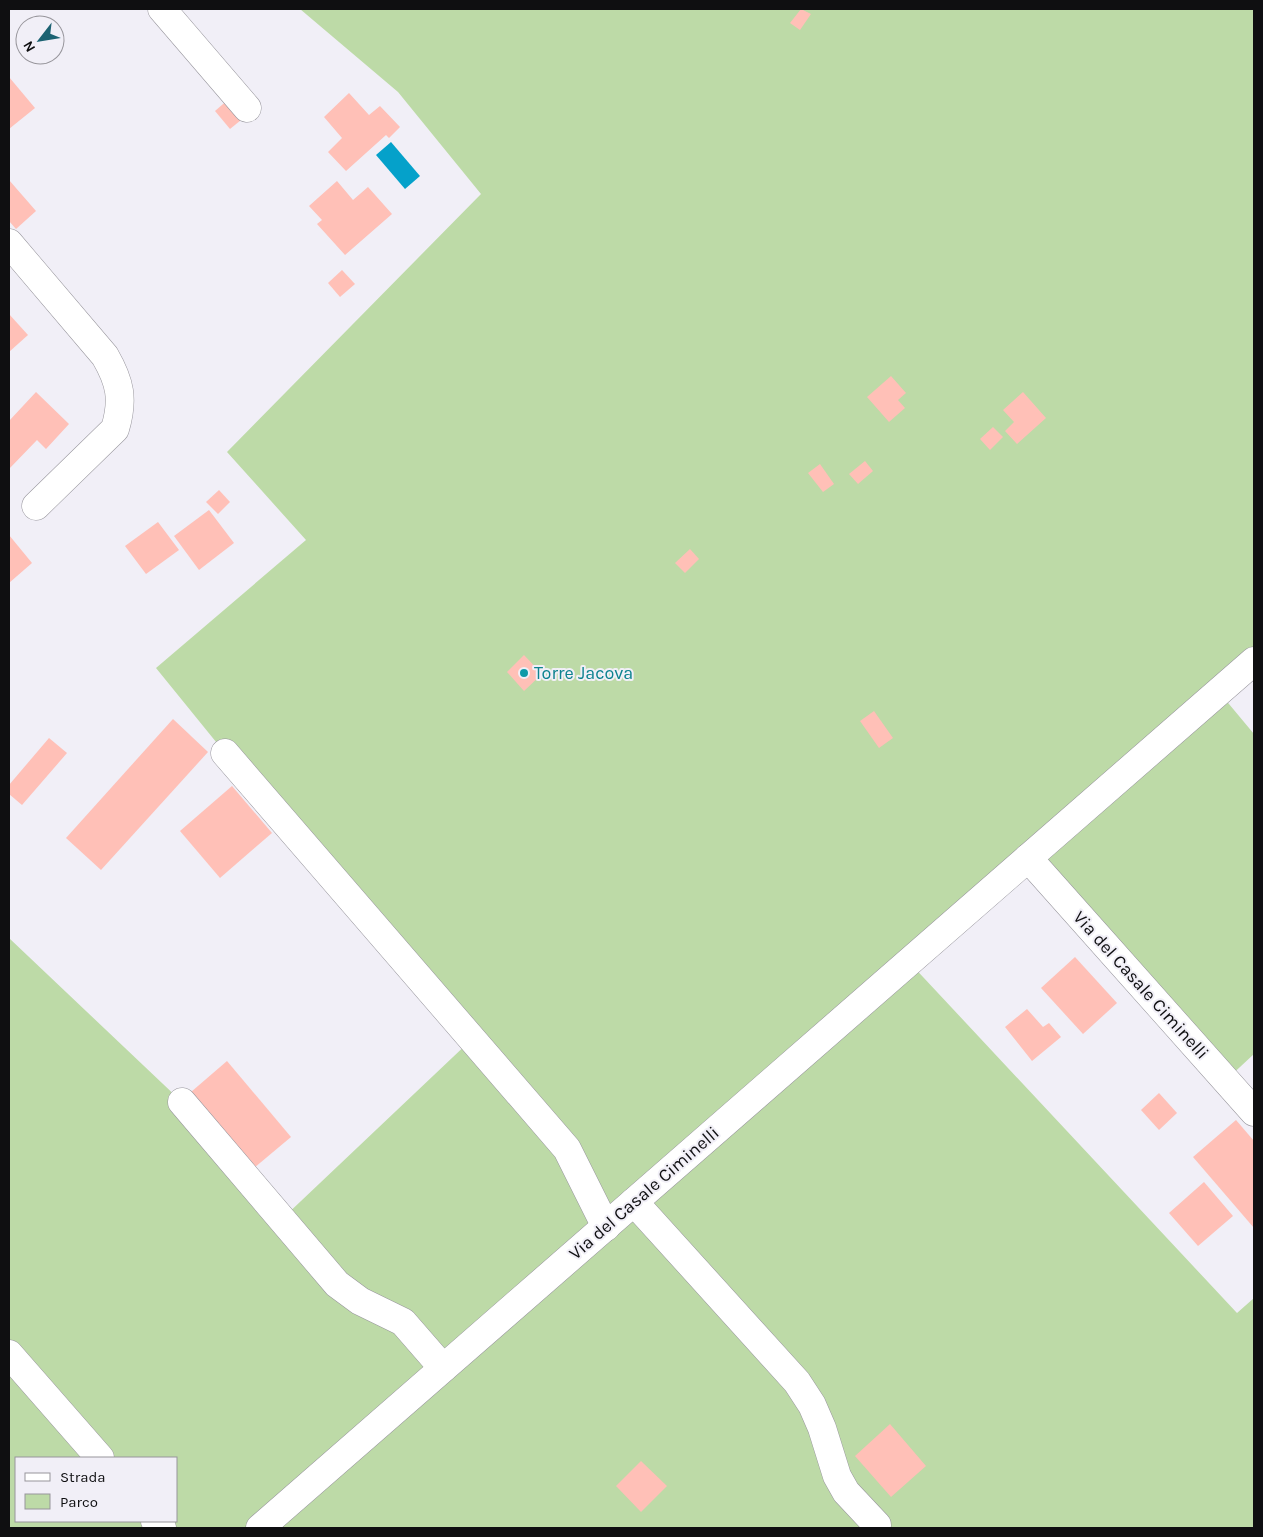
<svg xmlns="http://www.w3.org/2000/svg" width="1263" height="1537" font-family="Karla,sans-serif">
	<rect width="100%" height="100%" fill="#f1eff7"/>
	<path fill="#bddaa7" fill-rule="evenodd" d="M300,9H1254V661L1219,692L1254,734V1054L1226,1080L1028,859L909,962L1237,1313L1254,1298V1528H9V938L182,1102L282,1219L472,1039L225,753L156,668L306,540L227,452L481,194L398,92ZM16,1458H176V1521H16Z"/>
	<polygon fill="#05a1ca" points="391,142 420,176 405,189 376,155"/>
	<g fill="#ffc0b7">
		<polygon points="801,9 811,14 800,30 790,23"/>
		<polygon points="9,77 35,108 9,129"/>
		<polygon points="349,93 369,115 380,106 400,127 389,138 386,135 346,171 328,152 342,138 324,117"/>
		<polygon points="230,98 246,116 230,129 215,111"/>
		<polygon points="9,180 36,211 16,229 9,221"/>
		<polygon points="337,181 353,200 368,187 392,214 345,255 317,224 322,220 309,206"/>
		<polygon points="342,270 355,284 340,297 328,283"/>
		<polygon points="9,314 28,335 9,352"/>
		<polygon points="891,376 906,393 898,400 905,408 889,422 867,397"/>
		<polygon points="36,392 69,424 46,449 37,440 9,469 9,421"/>
		<polygon points="1023,392 1046,418 1017,444 1005,431 1014,422 1003,410"/>
		<polygon points="993,427 1003,437 990,450 980,439"/>
		<polygon points="865,461 873,471 858,484 849,474"/>
		<polygon points="820,464 834,484 823,492 808,473"/>
		<polygon points="219,490 230,502 218,514 206,502"/>
		<polygon points="209,510 234,543 199,570 174,536"/>
		<polygon points="158,522 179,550 146,574 125,546"/>
		<polygon points="9,535 32,563 9,583"/>
		<polygon points="690,549 699,559 685,573 675,563"/>
		<polygon points="524,655 542,674 524,691 507,672"/>
		<polygon points="874,711 893,738 879,748 860,721"/>
		<polygon points="173,719 208,752 101,870 66,838"/>
		<polygon points="49,738 67,753 22,805 9,794 9,785"/>
		<polygon points="232,786 272,833 220,878 180,831"/>
		<polygon points="1075,957 1117,1003 1083,1034 1041,988"/>
		<polygon points="1027,1009 1043,1027 1049,1023 1061,1037 1032,1061 1005,1027"/>
		<polygon points="227,1061 291,1137 248,1173 191,1092"/>
		<polygon points="1159,1093 1177,1113 1159,1130 1141,1110"/>
		<polygon points="1236,1120 1254,1141 1254,1228 1193,1157"/>
		<polygon points="1204,1182 1233,1216 1198,1246 1169,1213"/>
		<polygon points="890,1424 926,1466 891,1497 855,1456"/>
		<polygon points="641,1461 667,1486 641,1512 616,1486"/>
	</g>
	<g fill="none" stroke-linecap="round" stroke-linejoin="round">
		<defs>
			<g id="minor">
				<polyline points="162,9 247,108"/>
				<path d="M9,243L105,356C120,382 124,399 115,429L36,506"/>
				<polyline points="225,753 567,1149 606,1227"/>
				<polyline points="1028,858 1254,1112"/>
				<polyline points="182,1102 337,1284 360,1301 403,1322 443,1368"/>
				<polyline points="634,1202 797,1382 812,1405 822,1428 837,1476 846,1492 877,1525"/>
				<polyline points="9,1354 100,1458"/>
				<polyline points="155,1521 162,1528"/>
				<polyline points="260,1528 1254,661"/>
			</g>
		</defs>
		<use href="#minor" stroke="#98969d" stroke-width="29"/>
		<use href="#minor" stroke="#fff" stroke-width="28"/>
	</g>
	<circle fill="#0f9aa8" stroke="#f1eff7" stroke-width="2" cx="524" cy="673" r="5"/>
	<g text-anchor="middle" dominant-baseline="central" stroke-width="4" stroke-linejoin="round" paint-order="stroke">
		<g font-size="18" fill="#0d838f" stroke="#f1eff7" text-anchor="start">
			<text x="534" y="673">Torre Jacova</text>
		</g>
		<g font-size="18" fill="#0f0f11" stroke="#f1eff7">
			<text transform="translate(1141 985) rotate(48)">Via del Casale Ciminelli</text>
			<text transform="translate(644 1193) rotate(-41)">Via del Casale Ciminelli</text>
		</g>
	</g>
	<rect width="1263" height="1537" fill="none" stroke="#0f0f11" stroke-width="20"/>
	<rect x="15" y="1457" width="162" height="65" fill="#f1eff7" stroke="#97959b"/>
	<rect x="25" y="1473" width="25" height="8" fill="#ffffff" stroke="#97959b"/>
	<text x="60" y="1482" font-size="15" fill="#0f0f11">Strada</text>
	<rect x="25" y="1494" width="25" height="15" fill="#bddaa7" stroke="#97959b"/>
	<text x="60" y="1507" font-size="15" fill="#0f0f11">Parco</text>
	<g transform="translate(40 40) rotate(239)"><circle r="24" fill="#f1eff7" stroke="#97959b"/>
	<path d="M0-4L9 19L0 12L-9 19Z" fill="#1c6272"/>
	<text y="-8" font-size="14" font-weight="bold" text-anchor="middle" fill="#0f0f11">N</text>
	</g>
</svg>
